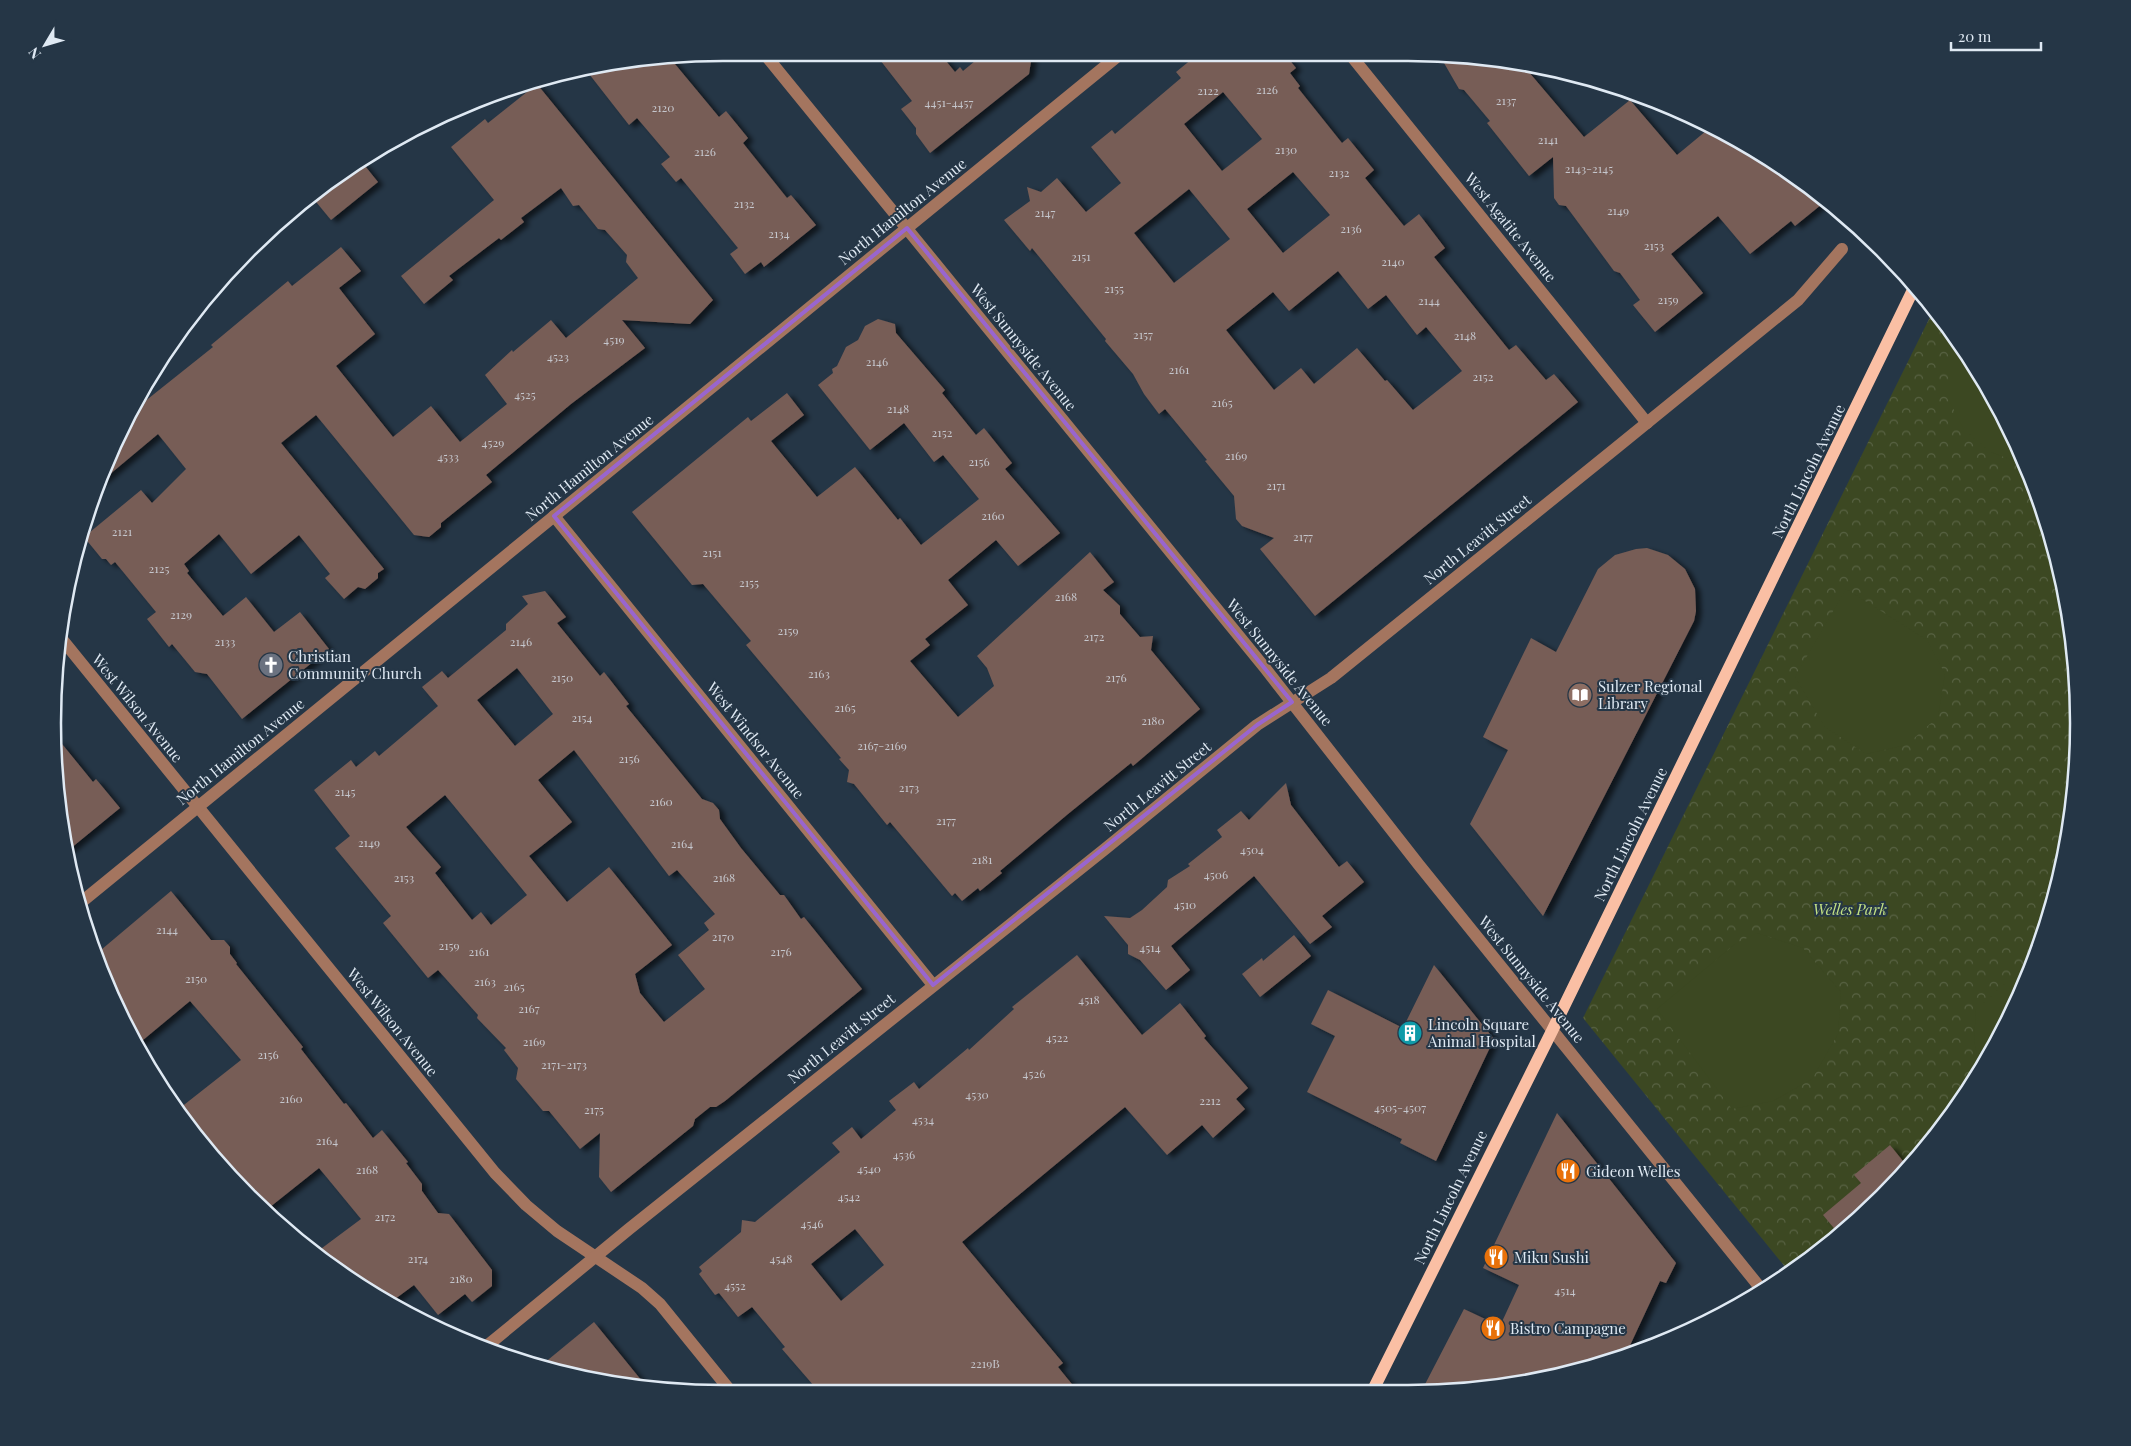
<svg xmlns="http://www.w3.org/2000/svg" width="2131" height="1446" font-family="'Playfair Display',serif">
	<defs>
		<pattern id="park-crowns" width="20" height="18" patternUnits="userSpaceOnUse" patternTransform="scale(1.25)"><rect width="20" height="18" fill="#3c4822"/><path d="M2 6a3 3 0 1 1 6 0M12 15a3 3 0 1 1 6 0" fill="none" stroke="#586243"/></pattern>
		<filter id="shadow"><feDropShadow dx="5.5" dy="3" stdDeviation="2.5" flood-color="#0009"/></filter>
	</defs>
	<rect width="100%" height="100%" fill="#253646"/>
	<polygon fill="url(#park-crowns)" points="1933,311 1965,350 2027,466 2066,592 2078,723 2066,854 2028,979 1966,1095 1882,1197 1790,1273 1583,1018"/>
	<g fill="#3c4822">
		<polygon points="1964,349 1965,350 2027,466 1991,452 1964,430 1949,400 1949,363"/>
		<polygon points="1846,589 1927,640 1945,674 1938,717 1906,745 1866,754 1825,727 1795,677"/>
		<polygon points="1757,933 1803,948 1841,992 1838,1034 1812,1079 1773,1101 1732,1109 1657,1009 1735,944"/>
		<polygon points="2029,974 2028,979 1980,1068 1974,1041 1976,1009 2012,978"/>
	</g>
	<g fill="#775d56" fill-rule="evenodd" filter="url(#shadow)">
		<path d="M1284,53L1296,68L1290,73L1300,86L1298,88L1342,143L1348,138L1374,170L1365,178L1404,226L1419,214L1445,248L1434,257L1509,350L1516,345L1546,380L1554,374L1578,402L1315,616L1260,549L1274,538L1242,526L1236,519L1234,496L1205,461L1207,460L1165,409L1159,414L1144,394L1133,374L1105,341L1106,339L1032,248L1030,251L1004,220L1030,201L1027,187L1041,192L1057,178L1086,212L1121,183L1091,147L1112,130L1115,134L1181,78L1176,72L1198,54ZM1223,92L1262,139L1222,171L1184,124ZM1293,172L1330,215L1283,253L1247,209ZM1189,189L1230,239L1174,283L1134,233ZM1338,271L1368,309L1386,295L1417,335L1426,327L1462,371L1413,410L1387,380L1385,381L1357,348L1314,384L1301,368L1274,390L1226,330L1273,292L1289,311Z"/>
		<polygon points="1032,55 1029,74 930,153 916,134 916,128 901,109 912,101 877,56 942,56 955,72 960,67 963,71 981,56"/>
		<polygon points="1440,56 1528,64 1528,71 1584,137 1630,100 1677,155 1712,126 1816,191 1827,200 1795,226 1791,221 1750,254 1718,216 1671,254 1703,293 1655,332 1633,305 1640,300 1620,273 1614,271 1566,206 1559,205 1554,198 1553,157 1529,176 1487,123 1490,121 1464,90 1459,89"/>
		<polygon points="635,58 670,58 719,117 726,111 748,138 743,143 787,198 791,195 816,225 764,267 761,262 745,274 730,254 738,248 681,178 676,182 661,164 670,157 637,118 629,125 586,70"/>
		<polygon points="537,84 713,300 690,324 622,320 645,348 571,404 486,475 492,482 441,523 441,527 429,537 414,535 316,415 281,443 384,569 378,573 378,578 365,589 358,587 344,599 325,578 330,574 299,535 251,574 219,534 184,564 189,571 187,573 223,616 246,597 274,632 300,612 329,649 242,719 207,674 195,672 172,644 169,647 147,619 156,612 115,562 111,565 106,559 102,559 84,537 141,490 152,503 186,469 158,434 97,485 103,467 139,406 213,347 211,345 288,281 292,286 341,247 361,271 339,288 375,334 336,366 393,437 431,406 460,442 507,404 485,375 512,350 513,352 551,320 566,338 638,278 626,262 627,255 605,230 598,229 579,205 573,206 561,188 521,218 524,222 501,240 499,238 449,276 453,280 424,304 401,276 494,200 451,147 485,119 488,123"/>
		<polygon points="361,161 378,182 331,220 312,197 350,166"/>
		<polygon points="878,319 895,324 896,333 945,390 942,393 976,435 984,428 1012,463 1005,469 1060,533 1018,566 996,540 948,580 968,605 925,639 930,645 910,661 958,717 994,686 987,668 977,656 1090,552 1114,582 1103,590 1120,606 1120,614 1140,637 1153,636 1151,650 1200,709 1133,766 1131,763 1068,814 1000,871 1002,873 980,891 978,888 962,901 955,893 952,896 890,822 887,825 854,784 847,782 849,770 839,759 841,758 746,645 751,641 703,584 692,585 632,512 748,417 751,421 787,393 804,415 771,441 817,497 855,467 898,520 900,518 921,545 979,499 943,455 934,462 904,423 870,450 818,385 833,373 832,369 837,366 846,347 858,340 865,326"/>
		<polygon points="1647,548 1668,555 1685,569 1695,589 1696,611 1694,621 1543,916 1470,824 1508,750 1483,737 1531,638 1556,652 1598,569 1615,555 1636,549"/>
		<path d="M545,591L566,617L557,623L600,676L604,672L629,704L626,706L702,799L713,803L719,810L720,819L741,848L780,895H784L801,919L804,917L862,989L725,1101L716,1107H710L695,1119L693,1126L611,1192L599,1177L600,1133L580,1149L549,1111H543L516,1079L518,1068L504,1050L506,1048L477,1018L478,1015L438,970L428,978L383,923L391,916L335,848L350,836L314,790L351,760L356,767L375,751L379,756L438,706L422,687L442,671L448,678L506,630V624L528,604L522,596ZM517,668L553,714L515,746L477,700ZM574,750L669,876L677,870L715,914L704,923L709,930L678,955L705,989L664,1022L640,993L635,974L672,945L609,867L567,902L529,856L572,822L538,780ZM445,795L527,895L491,925L481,912L472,920L435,873L441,867L406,827Z"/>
		<polygon points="58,739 93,782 96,779 120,808 65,853"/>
		<polygon points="1286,783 1291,805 1339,867 1347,861 1364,882 1322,916 1332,927 1310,944 1254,876 1171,946 1190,970 1166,990 1140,960 1128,954 1128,945 1104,916 1130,918 1142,910 1167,887 1168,880 1190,866 1188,864 1222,837 1217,830 1241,811 1249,820"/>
		<polygon points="171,891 211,940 224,940 230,947 230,954 237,963 236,964 303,1047 301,1049 344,1104 346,1103 373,1138 382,1130 408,1162 406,1163 422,1184 422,1191 438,1213 449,1214 492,1270 492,1286 472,1302 465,1294 438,1315 414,1285 391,1302 315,1255 314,1254 361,1219 319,1168 265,1211 249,1197 180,1108 241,1060 190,1001 137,1045 95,955"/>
		<polygon points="1294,935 1311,956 1260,997 1242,974 1262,958 1263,961"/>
		<path d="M1077,955L1142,1035L1180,1003L1206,1036L1204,1038L1248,1088L1236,1099L1245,1109L1213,1138L1202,1125L1167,1155L1125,1107L962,1242L1063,1363L1058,1367L1080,1394H821L782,1349L785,1347L752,1307L738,1317L719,1293L715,1295L699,1274L702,1271L699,1267L741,1232L742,1220L755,1222L840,1152L832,1143L852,1127L861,1139L896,1110L889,1101L914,1082L919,1089L968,1048L969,1050L1014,1009L1012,1007ZM855,1229L884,1265L841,1301L811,1264Z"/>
		<polygon points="1434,965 1494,1039 1436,1161 1400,1143 1402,1139 1307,1092 1335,1036 1311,1024 1328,990 1403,1028"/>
		<polygon points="1557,1113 1676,1263 1666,1283 1660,1281 1626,1354 1539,1381 1421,1392 1464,1309 1500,1326 1519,1285 1483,1268"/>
		<polygon points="1890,1145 1907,1166 1882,1197 1838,1233 1823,1215 1861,1183 1854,1175"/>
		<polygon points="594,1322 646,1386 592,1381 543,1364"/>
	</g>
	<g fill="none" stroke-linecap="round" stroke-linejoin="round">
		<g stroke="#a4755f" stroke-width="12">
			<polyline points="1349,53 1647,423"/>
			<polyline points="767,57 1265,668 1419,865 1762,1290"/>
			<polyline points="554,516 933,985"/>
			<polyline points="61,638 495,1173 526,1205 557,1231 642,1288 660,1304 733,1394"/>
			<polyline points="79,904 1119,55"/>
			<polyline points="488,1345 629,1229 1105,849 1257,725 1331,678 1616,448 1798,300 1842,249"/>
		</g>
		<polyline stroke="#fabfa4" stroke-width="12" points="1371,1394 1552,1031 1914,288"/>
	</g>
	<path fill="none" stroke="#9965cf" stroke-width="4" stroke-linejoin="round" d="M907,228L1292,702L1257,725L933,985L554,516Z"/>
	<defs>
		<symbol id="church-disc" viewBox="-11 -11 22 22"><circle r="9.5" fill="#6b7280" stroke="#253646"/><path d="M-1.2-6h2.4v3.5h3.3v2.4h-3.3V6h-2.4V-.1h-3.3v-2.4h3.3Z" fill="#fff"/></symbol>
		<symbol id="library-disc" viewBox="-11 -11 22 22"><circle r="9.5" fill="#8d6e63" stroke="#253646"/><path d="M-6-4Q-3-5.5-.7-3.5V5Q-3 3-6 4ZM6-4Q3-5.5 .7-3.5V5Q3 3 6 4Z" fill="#fff"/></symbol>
		<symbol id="building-disc" viewBox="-11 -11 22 22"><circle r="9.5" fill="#0f9aa8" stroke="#253646"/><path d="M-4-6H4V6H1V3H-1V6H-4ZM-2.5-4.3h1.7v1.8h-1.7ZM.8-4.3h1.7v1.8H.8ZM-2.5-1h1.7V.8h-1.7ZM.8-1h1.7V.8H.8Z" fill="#fff"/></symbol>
		<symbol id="restaurant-disc" viewBox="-11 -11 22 22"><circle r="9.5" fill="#e8710a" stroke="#253646"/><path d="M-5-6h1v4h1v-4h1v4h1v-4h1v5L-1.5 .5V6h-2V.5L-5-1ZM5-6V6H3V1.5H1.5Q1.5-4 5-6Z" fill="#fff"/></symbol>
	</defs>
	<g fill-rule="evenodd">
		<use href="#church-disc" x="257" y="651" width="28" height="28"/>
		<use href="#library-disc" x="1566" y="681" width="28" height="28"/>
		<use href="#building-disc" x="1396" y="1019" width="28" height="28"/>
		<use href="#restaurant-disc" x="1554" y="1157" width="28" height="28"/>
		<use href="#restaurant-disc" x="1482" y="1243" width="28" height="28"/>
		<use href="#restaurant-disc" x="1479" y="1314" width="28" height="28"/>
	</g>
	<g text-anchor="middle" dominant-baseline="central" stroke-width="4" stroke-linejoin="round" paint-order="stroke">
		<g font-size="12" fill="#c5c6cc">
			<text x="1267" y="89">2126</text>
			<text x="1208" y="90">2122</text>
			<text x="1506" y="100">2137</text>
			<text x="949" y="102">4451-4457</text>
			<text x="663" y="107">2120</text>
			<text x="1548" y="139">2141</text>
			<text x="1286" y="149">2130</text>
			<text x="705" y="151">2126</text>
			<text x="1589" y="168">2143-2145</text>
			<text x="1339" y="172">2132</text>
			<text x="744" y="203">2132</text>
			<text x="1618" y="210">2149</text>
			<text x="1045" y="212">2147</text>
			<text x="1351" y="228">2136</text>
			<text x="779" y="233">2134</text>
			<text x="1654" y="245">2153</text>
			<text x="1081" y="256">2151</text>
			<text x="1393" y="261">2140</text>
			<text x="1114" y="288">2155</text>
			<text x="1668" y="299">2159</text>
			<text x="1429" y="300">2144</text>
			<text x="1143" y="334">2157</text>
			<text x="1465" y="335">2148</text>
			<text x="614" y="339">4519</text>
			<text x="558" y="356">4523</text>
			<text x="877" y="361">2146</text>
			<text x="1179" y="369">2161</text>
			<text x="1483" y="376">2152</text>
			<text x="525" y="394">4525</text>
			<text x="1222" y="402">2165</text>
			<text x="898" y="408">2148</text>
			<text x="942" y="432">2152</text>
			<text x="493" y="442">4529</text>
			<text x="1236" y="455">2169</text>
			<text x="448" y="456">4533</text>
			<text x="979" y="461">2156</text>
			<text x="1276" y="485">2171</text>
			<text x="993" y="515">2160</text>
			<text x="122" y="531">2121</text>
			<text x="1303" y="536">2177</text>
			<text x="712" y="552">2151</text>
			<text x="159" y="568">2125</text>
			<text x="749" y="582">2155</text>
			<text x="1066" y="596">2168</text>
			<text x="181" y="614">2129</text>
			<text x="788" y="630">2159</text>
			<text x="1094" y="636">2172</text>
			<text x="225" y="641">2133</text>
			<text x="521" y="641">2146</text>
			<text x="819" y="673">2163</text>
			<text x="562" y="677">2150</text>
			<text x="1116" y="677">2176</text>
			<text x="845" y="707">2165</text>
			<text x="582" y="717">2154</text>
			<text x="1153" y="720">2180</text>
			<text x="882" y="745">2167-2169</text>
			<text x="629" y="758">2156</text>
			<text x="909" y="787">2173</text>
			<text x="345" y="791">2145</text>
			<text x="661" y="801">2160</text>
			<text x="946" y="820">2177</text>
			<text x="369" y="842">2149</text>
			<text x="682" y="843">2164</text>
			<text x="1252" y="849">4504</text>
			<text x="982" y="859">2181</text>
			<text x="1216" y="874">4506</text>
			<text x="404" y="877">2153</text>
			<text x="724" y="877">2168</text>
			<text x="1185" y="904">4510</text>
			<text x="167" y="929">2144</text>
			<text x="723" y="936">2170</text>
			<text x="449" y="945">2159</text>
			<text x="1150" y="947">4514</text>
			<text x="479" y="951">2161</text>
			<text x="781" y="951">2176</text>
			<text x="196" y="978">2150</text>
			<text x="485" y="981">2163</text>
			<text x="514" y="986">2165</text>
			<text x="1089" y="999">4518</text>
			<text x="529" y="1008">2167</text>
			<text x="1057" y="1037">4522</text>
			<text x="534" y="1041">2169</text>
			<text x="268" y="1054">2156</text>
			<text x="564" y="1064">2171-2173</text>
			<text x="1034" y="1073">4526</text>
			<text x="977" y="1094">4530</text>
			<text x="291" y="1098">2160</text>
			<text x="1210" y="1100">2212</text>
			<text x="1400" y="1107">4505-4507</text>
			<text x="594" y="1109">2175</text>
			<text x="923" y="1119">4534</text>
			<text x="327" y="1140">2164</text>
			<text x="904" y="1154">4536</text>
			<text x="869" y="1168">4540</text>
			<text x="367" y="1169">2168</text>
			<text x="849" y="1196">4542</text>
			<text x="385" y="1216">2172</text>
			<text x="812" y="1223">4546</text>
			<text x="418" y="1258">2174</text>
			<text x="781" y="1258">4548</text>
			<text x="461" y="1278">2180</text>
			<text x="735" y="1285">4552</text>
			<text x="1565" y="1290">4514</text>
			<text x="985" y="1363">2219B</text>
		</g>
		<g font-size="15" fill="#dfe9f3" stroke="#253646">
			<text transform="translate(902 211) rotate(-39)">North Hamilton Avenue</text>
			<text transform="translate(1511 227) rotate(51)">West Agatite Avenue</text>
			<text transform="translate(1024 347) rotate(51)">West Sunnyside Avenue</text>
			<text transform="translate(589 467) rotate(-39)">North Hamilton Avenue</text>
			<text transform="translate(1808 471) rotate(-64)">North Lincoln Avenue</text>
			<text transform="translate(1477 539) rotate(-39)">North Leavitt Street</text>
			<text transform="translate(1280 662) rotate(51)">West Sunnyside Avenue</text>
			<text transform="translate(138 708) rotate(51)">West Wilson Avenue</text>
			<text transform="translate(756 740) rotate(51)">West Windsor Avenue</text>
			<text transform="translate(240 751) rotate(-39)">North Hamilton Avenue</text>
			<text transform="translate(1157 786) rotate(-39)">North Leavitt Street</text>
			<text transform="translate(1630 834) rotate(-64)">North Lincoln Avenue</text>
			<text transform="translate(1532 979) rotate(51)">West Sunnyside Avenue</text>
			<text transform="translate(393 1022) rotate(51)">West Wilson Avenue</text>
			<text transform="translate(841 1038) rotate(-39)">North Leavitt Street</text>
			<text transform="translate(1450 1197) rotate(-64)">North Lincoln Avenue</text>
		</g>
		<g font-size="15" fill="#dfe9f3" stroke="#253646" text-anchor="start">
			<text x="288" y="656">Christian<tspan x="288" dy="17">Community Church</tspan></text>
			<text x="1598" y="686">Sulzer Regional<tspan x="1598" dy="17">Library</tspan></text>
			<text x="1428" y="1024">Lincoln Square<tspan x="1428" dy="17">Animal Hospital</tspan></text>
			<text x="1586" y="1171">Gideon Welles</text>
			<text x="1514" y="1257">Miku Sushi</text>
			<text x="1510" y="1328">Bistro Campagne</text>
		</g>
		<g font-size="15" font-style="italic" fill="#c3e184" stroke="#253646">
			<text x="1850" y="909">Welles Park</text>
		</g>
	</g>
	<path d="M0 0H2131V1446H0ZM723 61H1408A662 662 0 0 1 2070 723V723A662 662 0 0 1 1408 1385H723A662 662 0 0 1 61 723V723A662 662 0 0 1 723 61Z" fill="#253646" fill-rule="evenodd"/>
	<path fill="none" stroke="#dfe9f3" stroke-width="2.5" d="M723 61H1408A662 662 0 0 1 2070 723V723A662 662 0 0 1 1408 1385H723A662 662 0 0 1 61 723V723A662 662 0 0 1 723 61Z"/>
	<g transform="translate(45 45) rotate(232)" stroke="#253646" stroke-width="4" paint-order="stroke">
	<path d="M0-4L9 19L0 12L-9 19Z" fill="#dfe9f3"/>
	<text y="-8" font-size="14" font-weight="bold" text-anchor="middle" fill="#dfe9f3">N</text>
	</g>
	<path d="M1951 42v8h90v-8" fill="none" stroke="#dfe9f3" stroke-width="2.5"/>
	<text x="1958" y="42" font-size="15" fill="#dfe9f3" stroke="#253646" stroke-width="4" paint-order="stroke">20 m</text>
</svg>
